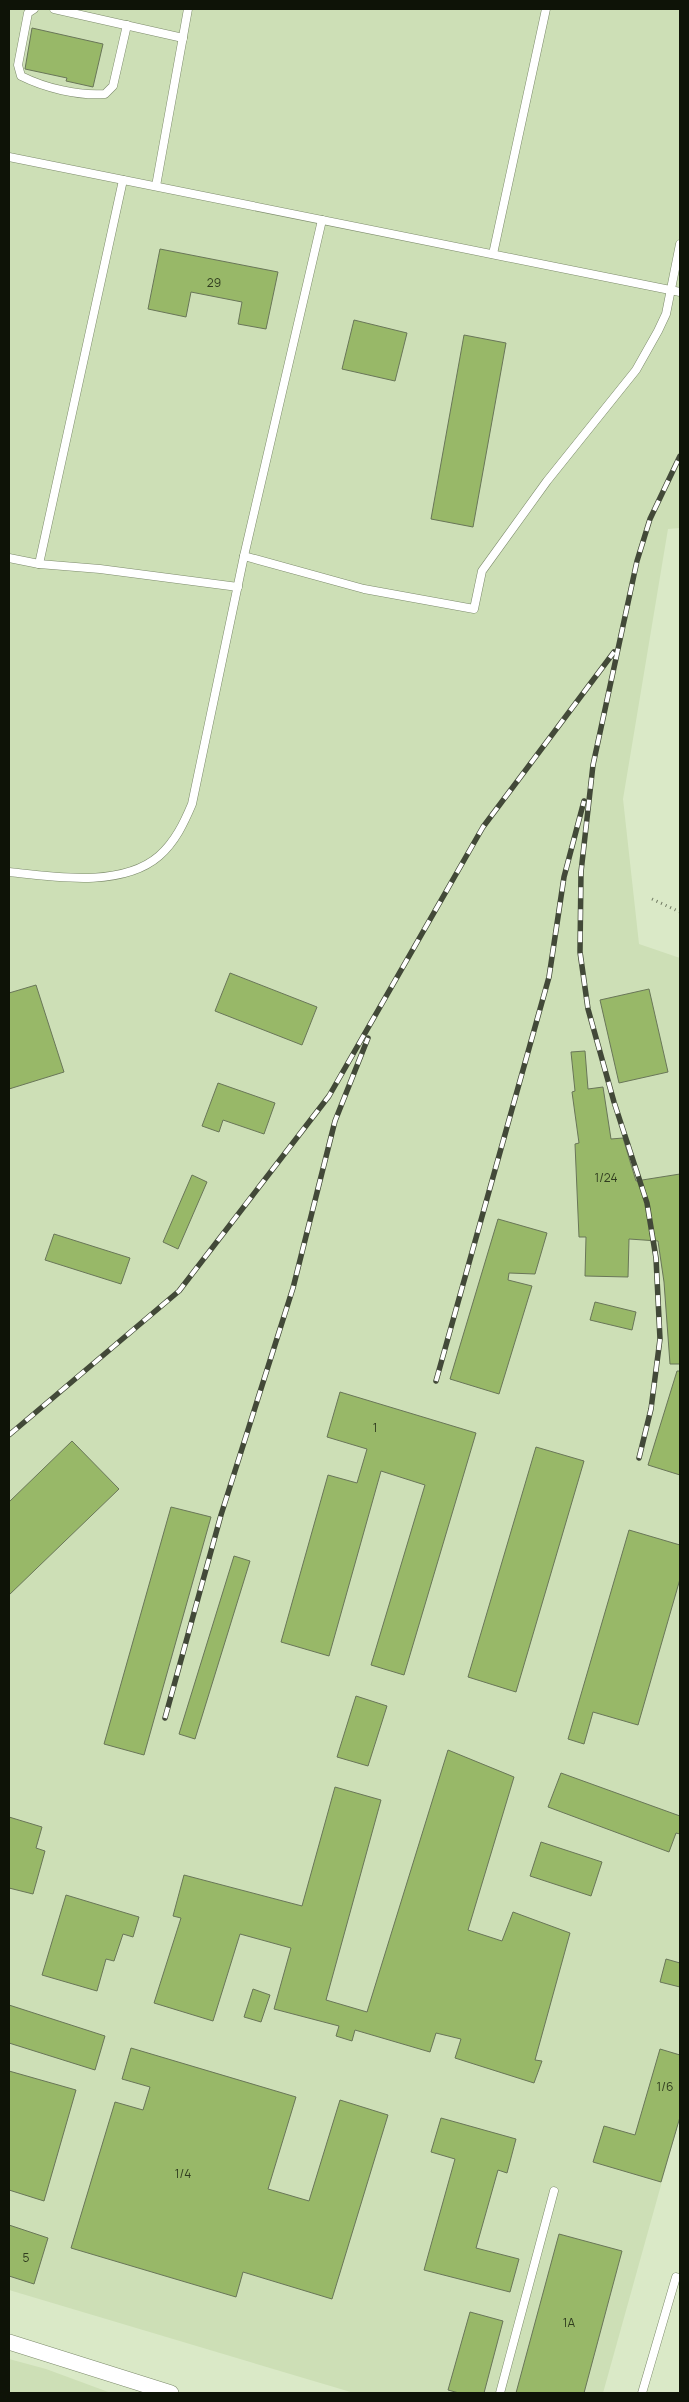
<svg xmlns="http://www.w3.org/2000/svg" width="689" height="2402" font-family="Manrope,sans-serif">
	<rect width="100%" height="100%" fill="#dae9c7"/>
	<g fill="#cddfb6">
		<polygon points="9,9 680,9 680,528 668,529 623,799 639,944 680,958 680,2117 603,2393 354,2393 9,2290"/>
		<polygon points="9,2359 46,2369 111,2393 9,2393"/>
	</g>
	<g fill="#98b868" stroke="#697658">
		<polygon points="32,28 103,44 93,87 66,81 67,78 25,69"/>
		<polygon points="160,249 278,272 266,329 238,324 242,302 191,292 186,317 148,309"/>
		<polygon points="354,320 407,333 395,381 342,369"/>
		<polygon points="464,335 506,343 473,527 431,519"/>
		<polygon points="230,973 317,1007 302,1045 215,1011"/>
		<polygon points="36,985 64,1072 9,1089 9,993"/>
		<polygon points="649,989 668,1072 619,1083 600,1000"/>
		<polygon points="585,1051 588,1089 603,1087 611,1139 623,1138 636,1181 680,1174 680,1364 670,1364 664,1282 658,1241 629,1239 628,1277 585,1276 586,1237 579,1237 575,1144 579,1143 572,1092 575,1091 571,1052"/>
		<polygon points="218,1083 275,1103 264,1134 223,1120 219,1132 202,1126"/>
		<polygon points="192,1175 207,1182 178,1249 163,1242"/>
		<polygon points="498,1219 547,1233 535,1274 509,1273 508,1280 532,1286 499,1394 450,1379"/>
		<polygon points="54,1234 130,1258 121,1284 45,1260"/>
		<polygon points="595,1302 636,1312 632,1330 590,1320"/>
		<polygon points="677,1371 680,1371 680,1475 648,1465"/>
		<polygon points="340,1392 476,1433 404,1675 371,1665 425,1485 381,1471 329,1656 281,1642 328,1475 357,1483 367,1449 327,1437"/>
		<polygon points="72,1441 119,1489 9,1595 9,1502"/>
		<polygon points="536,1447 584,1461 516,1692 468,1677"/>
		<polygon points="171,1507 211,1517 144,1755 104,1744"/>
		<polygon points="629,1530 680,1545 680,1579 638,1725 593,1712 584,1744 568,1739"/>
		<polygon points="234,1556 250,1561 195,1739 179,1734"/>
		<polygon points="356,1696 387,1706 368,1766 337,1757"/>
		<polygon points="448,1750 514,1777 468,1930 502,1941 513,1912 570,1933 535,2060 542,2061 534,2083 455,2058 461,2039 436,2033 430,2052 355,2030 352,2041 336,2036 339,2026 274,2009 291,1948 240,1934 213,2021 154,2003 181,1918 173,1916 184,1875 302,1906 335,1787 381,1800 326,2000 367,2012"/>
		<polygon points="561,1773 680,1816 680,1834 676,1833 669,1852 548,1807"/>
		<polygon points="9,1817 42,1827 36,1848 45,1851 33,1894 9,1888"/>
		<polygon points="541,1842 602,1862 591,1896 530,1876"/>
		<polygon points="66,1895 139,1917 133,1937 123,1934 114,1961 106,1959 97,1991 42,1975"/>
		<polygon points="666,1959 680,1963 680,1987 660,1982"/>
		<polygon points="253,1989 270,1995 261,2022 244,2017"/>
		<polygon points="9,2005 105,2036 95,2070 9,2043"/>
		<polygon points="131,2048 296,2097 268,2189 309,2201 340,2100 388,2115 332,2299 243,2272 236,2297 71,2248 115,2102 143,2110 150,2087 122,2079"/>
		<polygon points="660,2049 680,2055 680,2117 661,2182 593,2162 604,2126 635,2135"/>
		<polygon points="9,2071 76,2090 44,2201 9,2190"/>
		<polygon points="441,2118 516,2139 507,2173 498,2170 476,2248 519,2259 510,2292 424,2270 455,2159 431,2152"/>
		<polygon points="9,2225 48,2238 34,2284 9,2276"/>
		<polygon points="559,2234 622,2251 584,2393 516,2393"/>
		<polygon points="470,2312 503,2321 484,2393 459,2393 448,2390"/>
	</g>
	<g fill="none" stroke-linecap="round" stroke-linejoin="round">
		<defs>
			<g id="lane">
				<path d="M34,9L28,13L18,65L21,76C45,88 78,96 105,94L113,86L127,25"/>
				<polyline points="54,9 183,38"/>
				<polyline points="9,157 680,292"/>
				<polyline points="156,186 188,9"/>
				<polyline points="493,254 546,9"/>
				<polyline points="244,556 364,589 474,609 482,571 547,481 636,370 658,331 666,314 680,244"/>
				<polyline points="9,558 39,564 100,569 238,587"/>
				<polyline points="39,564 123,180"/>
				<path d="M9,872C54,877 122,888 159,856C175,842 184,823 192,804L244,556L322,220"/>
				<polyline points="500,2393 554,2191"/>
				<polyline points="642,2393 676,2277"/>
			</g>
			<polyline id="street" points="9,2342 171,2393"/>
		</defs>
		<use href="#lane" stroke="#7d8b6c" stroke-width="9"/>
		<use href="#street" stroke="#7d8b6c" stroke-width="16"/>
		<polyline stroke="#707a63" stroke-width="3" stroke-dasharray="1 4" stroke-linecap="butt" points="652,899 680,912"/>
		<use href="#lane" stroke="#fff" stroke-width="8"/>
		<use href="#street" stroke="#fff" stroke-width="15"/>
		<defs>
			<g id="rail">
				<polyline points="436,1381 549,977 564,877 584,801"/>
				<polyline points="9,1435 179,1291 329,1096 483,827 614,652"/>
				<polyline points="639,1458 651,1409 660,1339 656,1258 647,1203 614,1102 588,1009 580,952 581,872 593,765 637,561 650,519 680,456"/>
				<polyline points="165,1718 221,1515 293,1288 335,1121 368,1038"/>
			</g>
		</defs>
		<use href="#rail" stroke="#424938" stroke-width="5.5"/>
		<use href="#rail" stroke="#fff" stroke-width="4" stroke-dasharray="11" stroke-linecap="butt"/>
	</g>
	<g text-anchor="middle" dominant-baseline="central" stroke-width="4" stroke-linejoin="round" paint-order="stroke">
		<g font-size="12" fill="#303c1f">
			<text x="214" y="282">29</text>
			<text x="606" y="1177">1/24</text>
			<text x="375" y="1427">1</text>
			<text x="665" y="2086">1/6</text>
			<text x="183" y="2173">1/4</text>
			<text x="26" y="2257">5</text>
			<text x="569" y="2322">1А</text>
		</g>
	</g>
	<rect width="689" height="2402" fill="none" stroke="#0e1307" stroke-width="20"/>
</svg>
